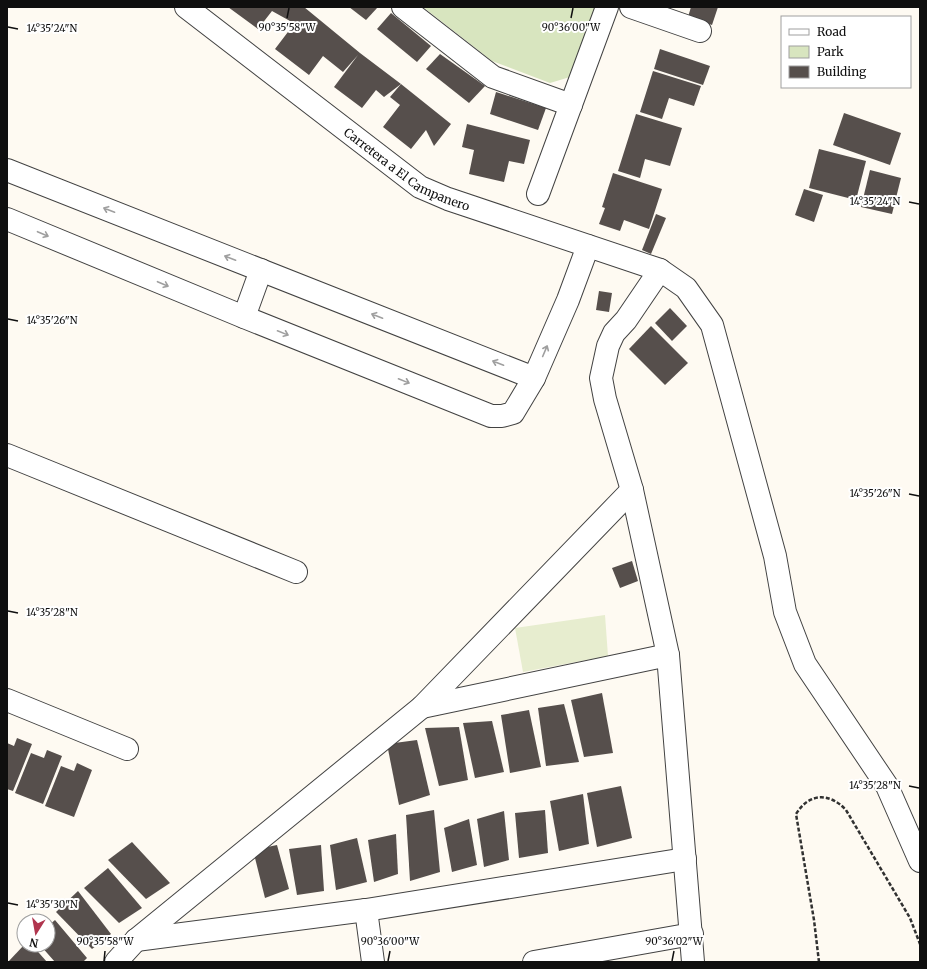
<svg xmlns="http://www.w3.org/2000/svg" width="927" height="969" font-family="Merriweather,serif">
	<rect width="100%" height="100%" fill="#fefaf2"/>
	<polygon fill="#d8e5bf" points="423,7 599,7 570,77 550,83 492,61"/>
	<polygon fill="#e7edcf" points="605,615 608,656 523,672 515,628"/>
	<g fill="#564f4c">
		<polygon points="228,7 304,7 360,53 401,84 384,97 376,90 362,108 334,87 358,55 343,72 323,56 309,75 275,49 294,24 290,21 272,11 258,29"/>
		<polygon points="349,7 378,7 366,20"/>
		<polygon points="691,7 718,7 712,25 688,17"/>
		<polygon points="391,13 431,46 417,62 377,29"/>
		<polygon points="660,49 710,66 703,85 654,69"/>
		<polygon points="440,54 485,86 469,103 426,69"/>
		<polygon points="653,71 701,86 694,106 669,98 662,119 640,112"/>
		<polygon points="401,84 451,124 434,146 426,130 411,149 383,127 400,105 390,97"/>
		<polygon points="496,92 546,108 538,130 490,114"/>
		<polygon points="844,113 901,133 890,165 833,145"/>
		<polygon points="636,114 682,128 670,166 645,159 640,178 618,171"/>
		<polygon points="467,124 530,140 524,164 509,161 504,182 469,174 474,150 462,147"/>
		<polygon points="819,149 866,161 856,200 809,188"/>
		<polygon points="870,170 901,178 892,214 861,207"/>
		<polygon points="613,173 662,189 649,229 624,220 620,231 599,224 605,208 602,207"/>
		<polygon points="804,189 823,195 814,222 795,215"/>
		<polygon points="656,214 666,218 651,254 642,250"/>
		<polygon points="599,291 612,293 609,312 596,310"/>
		<polygon points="670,308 687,326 672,341 655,323"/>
		<polygon points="651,326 688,363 665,385 629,349"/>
		<polygon points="632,561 638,581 620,588 612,568"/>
		<polygon points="602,693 613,753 584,757 571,700"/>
		<polygon points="564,704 579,762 546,766 538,708"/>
		<polygon points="529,710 541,767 510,773 501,715"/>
		<polygon points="492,721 504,772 475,778 463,723"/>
		<polygon points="459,727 468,780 439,786 425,728"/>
		<polygon points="17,738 32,744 13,791 7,789 7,743 14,746"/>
		<polygon points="417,740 430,795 399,805 387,744"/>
		<polygon points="47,750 62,756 43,804 15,793 31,753 44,758"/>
		<polygon points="77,763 92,770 74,817 45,806 61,766 74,771"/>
		<polygon points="621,786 632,838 597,847 587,793"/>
		<polygon points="583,794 589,844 559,851 550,801"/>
		<polygon points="434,810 440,872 410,881 406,815"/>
		<polygon points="545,810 548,853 519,858 515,813"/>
		<polygon points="504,811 509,860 484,867 477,819"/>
		<polygon points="469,819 477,865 452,872 444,828"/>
		<polygon points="396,834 398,874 374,882 368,840"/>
		<polygon points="357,838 367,882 336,890 330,845"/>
		<polygon points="132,842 170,883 146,899 108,860"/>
		<polygon points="277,845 289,889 265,898 253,850"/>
		<polygon points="321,845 324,891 297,895 289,849"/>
		<polygon points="108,868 142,908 119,923 84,888"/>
		<polygon points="78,891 111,934 92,949 56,912"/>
		<polygon points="55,920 87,958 83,962 55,962 40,945 48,945 48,926"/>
		<polygon points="24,945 32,945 47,962 8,962"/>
	</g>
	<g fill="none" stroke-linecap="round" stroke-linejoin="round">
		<defs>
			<g id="minor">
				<path id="s1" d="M186,7L420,187L448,199L660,270L686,288L712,325L775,556L785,612L805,664L887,786L920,861"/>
				<polyline points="403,7 493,77 571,105"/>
				<polyline points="631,7 700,31"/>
				<polyline points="7,170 534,378"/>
				<polyline points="538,194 607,7"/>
				<polyline points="7,219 244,317 491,416 502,416 513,413 534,378 568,300 588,246"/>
				<polyline points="660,270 626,320 614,333 608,346 601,378 605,399 632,490 668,655 693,962"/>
				<polyline points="244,317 261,270"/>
				<polyline points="7,455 296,572"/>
				<polyline points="7,700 127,749"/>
				<polyline points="422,707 668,655"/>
				<polyline points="366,910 373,962"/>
				<polyline points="136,940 366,910 685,859"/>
				<polyline points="116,962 136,940 422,707 632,490"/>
				<polyline points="534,962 692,934"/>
			</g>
		</defs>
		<use href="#minor" stroke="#424242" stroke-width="24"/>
		<path stroke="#313131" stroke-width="2.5" stroke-dasharray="4 2" stroke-linecap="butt" d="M819,962L814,920L796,814C809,793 829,792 846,810L910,918L920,944"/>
		<use href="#minor" stroke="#fff" stroke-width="22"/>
	</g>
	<defs><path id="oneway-shaft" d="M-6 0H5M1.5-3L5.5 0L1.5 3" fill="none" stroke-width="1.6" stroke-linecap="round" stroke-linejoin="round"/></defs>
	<g stroke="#9f9f9f">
		<use href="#oneway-shaft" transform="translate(109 210) rotate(-159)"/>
		<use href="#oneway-shaft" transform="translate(43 234) rotate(23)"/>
		<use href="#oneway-shaft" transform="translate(230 258) rotate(-159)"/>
		<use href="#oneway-shaft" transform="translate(163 284) rotate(23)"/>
		<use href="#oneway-shaft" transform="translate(377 316) rotate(-159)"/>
		<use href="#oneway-shaft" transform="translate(283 333) rotate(22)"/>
		<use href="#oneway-shaft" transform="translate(545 351) rotate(-67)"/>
		<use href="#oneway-shaft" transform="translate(498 363) rotate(-159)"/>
		<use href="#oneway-shaft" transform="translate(404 381) rotate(22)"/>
	</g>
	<path fill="none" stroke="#0f0f0f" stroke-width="1.5" d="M287,18L289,8M571,18L573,8M8,27L18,29M909,202L919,204M8,319L18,321M909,494L919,496M8,611L18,613M909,786L919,788M8,903L18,905M104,961L105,951M388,961L390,951M672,961L674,951"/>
	<g text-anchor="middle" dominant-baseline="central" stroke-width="4" stroke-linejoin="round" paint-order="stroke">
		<g font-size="12" fill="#0f0f0f" stroke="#fff">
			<text stroke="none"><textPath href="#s1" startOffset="275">Carretera a El Campanero</textPath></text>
		</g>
	</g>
	<g font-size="10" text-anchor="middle" fill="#0f0f0f" stroke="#fff" stroke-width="4" stroke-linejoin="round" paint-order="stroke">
		<text x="287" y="31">90°35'58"W</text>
		<text x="571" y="31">90°36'00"W</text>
		<text x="52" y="32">14°35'24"N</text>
		<text x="875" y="205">14°35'24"N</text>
		<text x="52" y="324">14°35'26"N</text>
		<text x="875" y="497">14°35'26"N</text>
		<text x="52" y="616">14°35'28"N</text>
		<text x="875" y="789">14°35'28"N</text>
		<text x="52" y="908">14°35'30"N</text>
		<text x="105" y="945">90°35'58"W</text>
		<text x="390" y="945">90°36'00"W</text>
		<text x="674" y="945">90°36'02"W</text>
	</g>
	<rect width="927" height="969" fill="none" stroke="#0f0f0f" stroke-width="16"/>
	<rect x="781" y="16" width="130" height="72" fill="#ffffff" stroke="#9f9f9f"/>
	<rect x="789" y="29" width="20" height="6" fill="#ffffff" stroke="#9f9f9f"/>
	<text x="817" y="36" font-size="12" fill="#0f0f0f">Road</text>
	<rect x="789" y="46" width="20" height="12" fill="#d8e5bf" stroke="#9f9f9f"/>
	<text x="817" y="56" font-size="12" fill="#0f0f0f">Park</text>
	<rect x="789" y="66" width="20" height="12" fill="#564f4c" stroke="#9f9f9f"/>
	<text x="817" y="76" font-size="12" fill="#0f0f0f">Building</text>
	<g transform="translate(36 933) rotate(191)"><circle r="19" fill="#ffffff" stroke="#9f9f9f"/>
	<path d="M0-3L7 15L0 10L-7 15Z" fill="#b0354e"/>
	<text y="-6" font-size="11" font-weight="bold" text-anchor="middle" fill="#0f0f0f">N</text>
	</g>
</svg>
